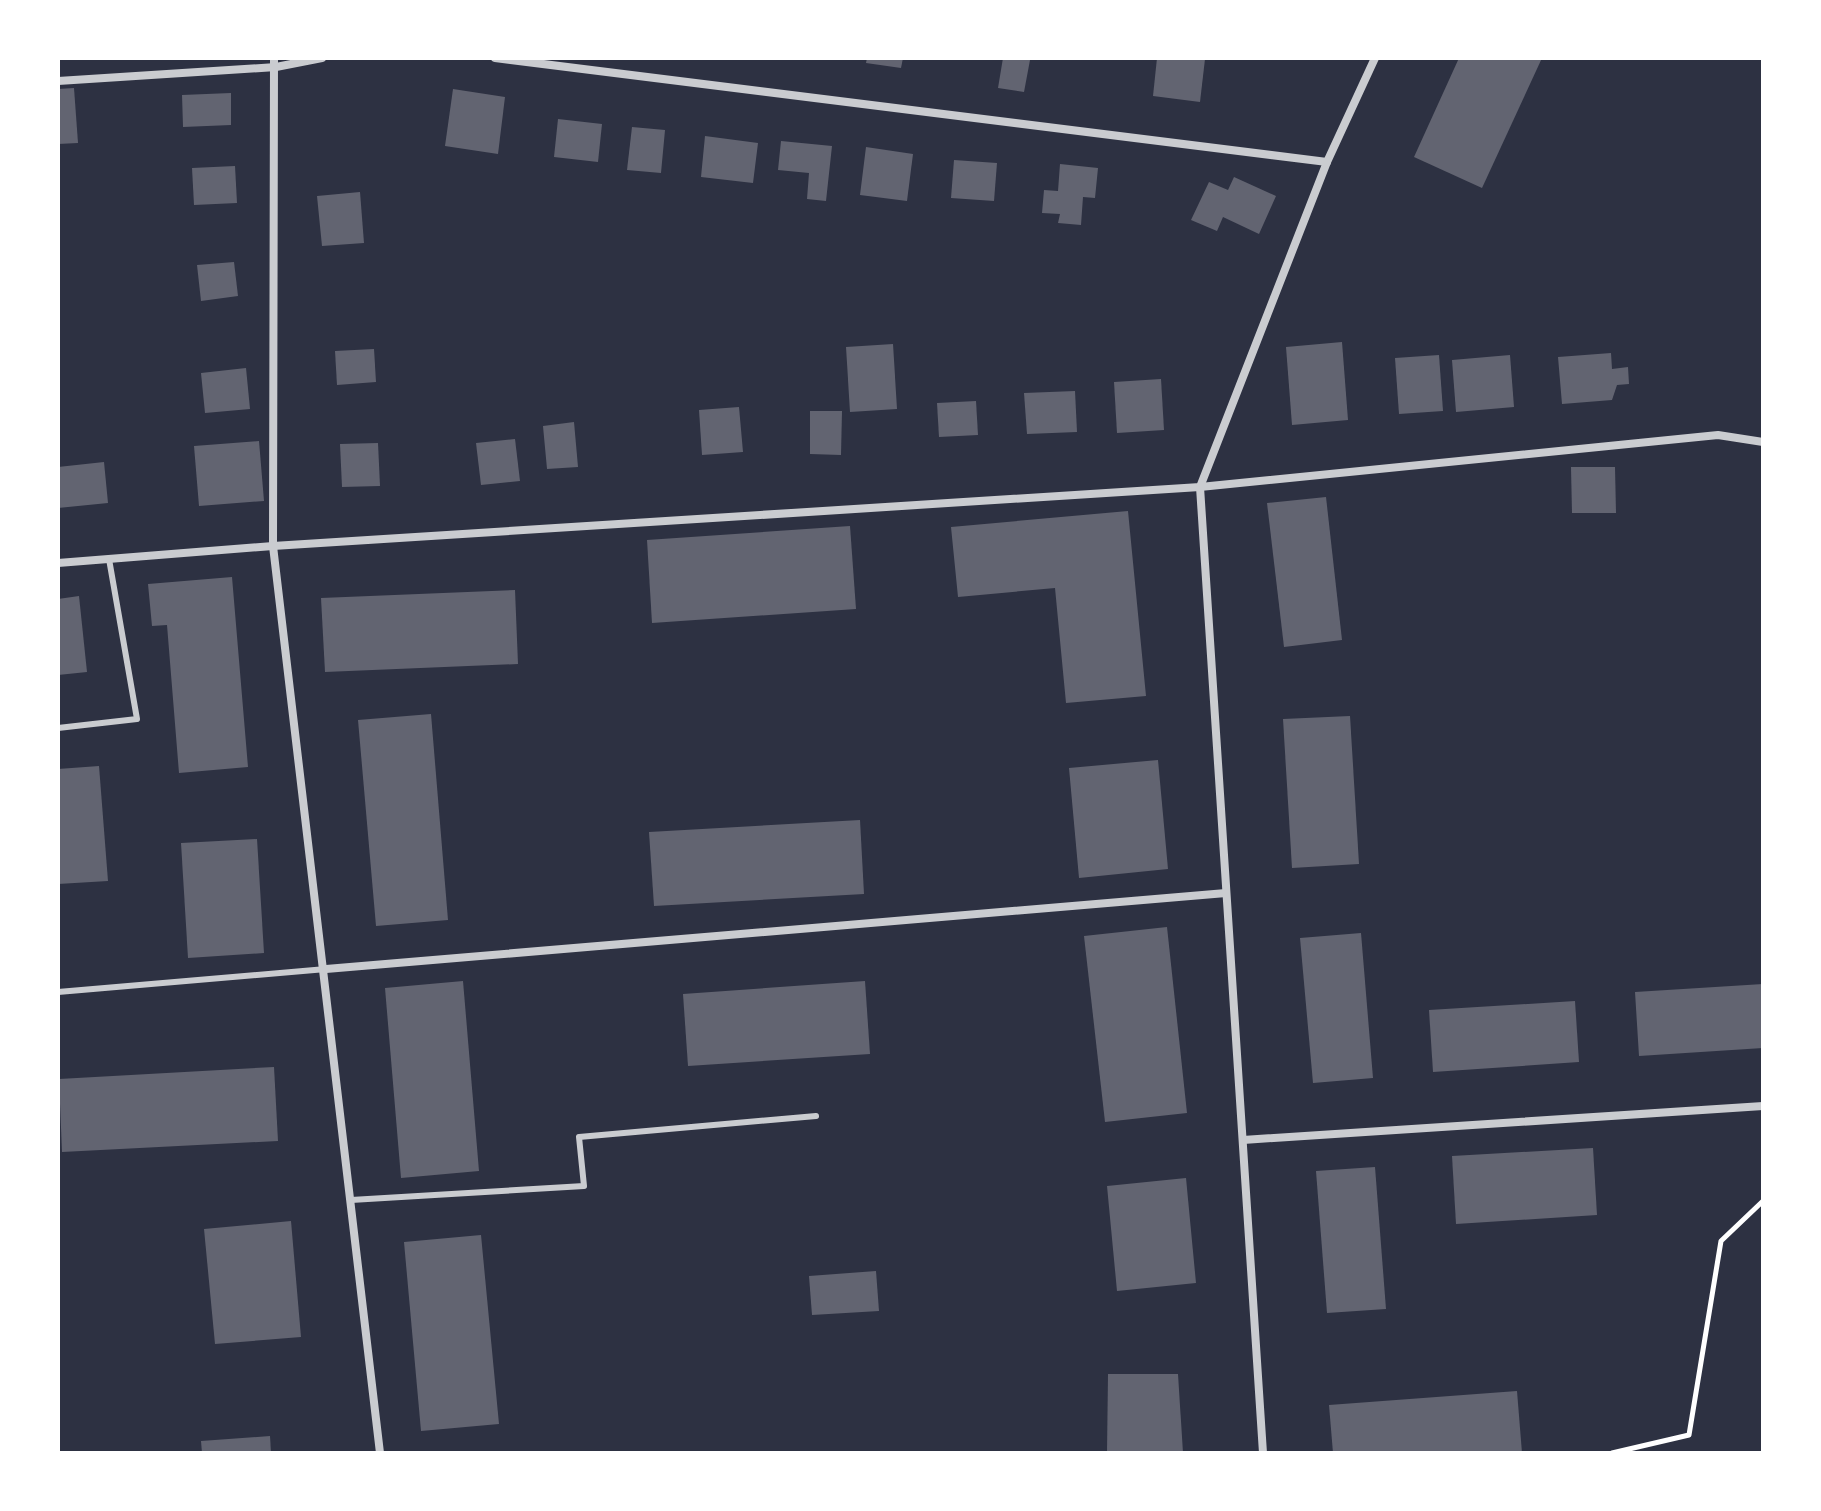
<svg xmlns="http://www.w3.org/2000/svg" width="1821" height="1511" font-family="Helvetica,sans-serif">
	<rect width="100%" height="100%" fill="#2d3142"/>
	<g fill="#626471">
		<polygon points="867,58 903,58 901,68 866,63"/>
		<polygon points="1003,58 1030,60 1024,92 998,88"/>
		<polygon points="1157,58 1205,59 1200,102 1153,96"/>
		<polygon points="1459,58 1542,58 1482,188 1414,157"/>
		<polygon points="74,88 78,143 58,144 58,89"/>
		<polygon points="453,89 505,97 498,154 445,146"/>
		<polygon points="231,93 231,125 183,127 182,95"/>
		<polygon points="558,119 602,124 598,162 554,157"/>
		<polygon points="632,127 665,130 661,173 627,170"/>
		<polygon points="705,136 758,143 753,183 701,177"/>
		<polygon points="781,141 832,146 826,201 807,199 809,173 778,170"/>
		<polygon points="866,147 913,154 907,201 860,195"/>
		<polygon points="954,160 997,163 994,201 951,198"/>
		<polygon points="1060,164 1098,168 1095,198 1083,197 1081,225 1058,223 1060,214 1042,213 1044,190 1058,191"/>
		<polygon points="235,166 237,203 194,205 192,168"/>
		<polygon points="1234,177 1276,196 1259,234 1223,217 1217,231 1191,220 1209,182 1228,190"/>
		<polygon points="360,192 364,243 322,246 317,196"/>
		<polygon points="234,262 238,296 201,301 197,265"/>
		<polygon points="1342,342 1348,420 1292,425 1286,347"/>
		<polygon points="893,344 897,409 850,412 846,347"/>
		<polygon points="374,349 376,382 337,385 335,351"/>
		<polygon points="1611,353 1612,369 1628,367 1629,384 1617,385 1612,400 1562,404 1558,357"/>
		<polygon points="1439,355 1443,411 1399,414 1395,358"/>
		<polygon points="1510,355 1514,407 1456,412 1452,360"/>
		<polygon points="246,368 250,409 205,413 201,373"/>
		<polygon points="1161,379 1164,430 1117,433 1114,382"/>
		<polygon points="1075,391 1077,432 1027,434 1024,393"/>
		<polygon points="976,401 978,435 939,437 937,403"/>
		<polygon points="739,407 743,452 702,455 699,410"/>
		<polygon points="810,411 842,411 841,455 810,454"/>
		<polygon points="574,422 578,467 547,469 543,426"/>
		<polygon points="515,439 520,481 481,485 476,443"/>
		<polygon points="259,441 264,501 199,506 194,446"/>
		<polygon points="378,443 380,486 342,487 340,444"/>
		<polygon points="104,462 108,503 58,508 58,467"/>
		<polygon points="1571,467 1615,467 1616,513 1572,513"/>
		<polygon points="1326,497 1342,640 1284,647 1267,503"/>
		<polygon points="1128,511 1146,696 1066,703 1055,588 958,597 951,527"/>
		<polygon points="850,526 856,609 652,623 647,540"/>
		<polygon points="232,577 248,767 179,773 167,625 152,626 148,584"/>
		<polygon points="515,590 518,664 325,672 321,598"/>
		<polygon points="79,596 87,672 58,675 58,599"/>
		<polygon points="431,714 448,920 376,926 358,720"/>
		<polygon points="1350,716 1359,864 1292,868 1283,719"/>
		<polygon points="1158,760 1168,869 1079,878 1069,768"/>
		<polygon points="99,766 108,881 58,884 58,769"/>
		<polygon points="860,820 864,894 654,906 649,832"/>
		<polygon points="257,839 264,953 188,958 181,843"/>
		<polygon points="1167,927 1187,1113 1105,1122 1084,936"/>
		<polygon points="1361,933 1373,1078 1313,1083 1300,938"/>
		<polygon points="463,981 479,1171 401,1178 385,988"/>
		<polygon points="865,981 870,1054 688,1066 683,994"/>
		<polygon points="1763,984 1763,1048 1639,1056 1635,992"/>
		<polygon points="1575,1001 1579,1062 1433,1072 1429,1010"/>
		<polygon points="274,1067 278,1141 62,1152 59,1079"/>
		<polygon points="1593,1148 1597,1215 1456,1224 1452,1156"/>
		<polygon points="1375,1167 1386,1309 1327,1313 1316,1171"/>
		<polygon points="1186,1178 1196,1283 1117,1291 1107,1186"/>
		<polygon points="291,1221 301,1337 215,1344 204,1229"/>
		<polygon points="481,1235 499,1424 421,1431 404,1242"/>
		<polygon points="876,1271 879,1311 812,1315 809,1276"/>
		<polygon points="1108,1374 1178,1374 1183,1453 1107,1453"/>
		<polygon points="1517,1391 1522,1453 1333,1453 1329,1405"/>
		<polygon points="270,1436 271,1453 202,1453 201,1441"/>
	</g>
	<g fill="none" stroke-linecap="round" stroke-linejoin="round">
		<polyline stroke="#fff" stroke-width="5" points="1612,1453 1689,1435 1721,1241 1763,1201"/>
		<g stroke="#caccd0" stroke-width="6">
			<polyline points="58,728 137,719 109,559"/>
			<polyline points="58,992 326,969"/>
			<polyline points="351,1200 584,1186 579,1137 816,1116"/>
		</g>
		<g stroke="#caccd0" stroke-width="8">
			<polyline points="274,58 273,546 380,1453"/>
			<polyline points="495,58 1327,162"/>
			<polyline points="58,81 276,67 322,58"/>
			<polyline points="58,563 273,546 1200,487 1718,435 1763,442"/>
			<polyline points="326,969 1226,893"/>
			<polyline points="1243,1140 1763,1106"/>
			<polyline points="1263,1453 1200,487 1327,162 1375,58"/>
		</g>
	</g>
	<rect width="1821" height="1511" fill="none" stroke="#ffffff" stroke-width="120"/>
</svg>
